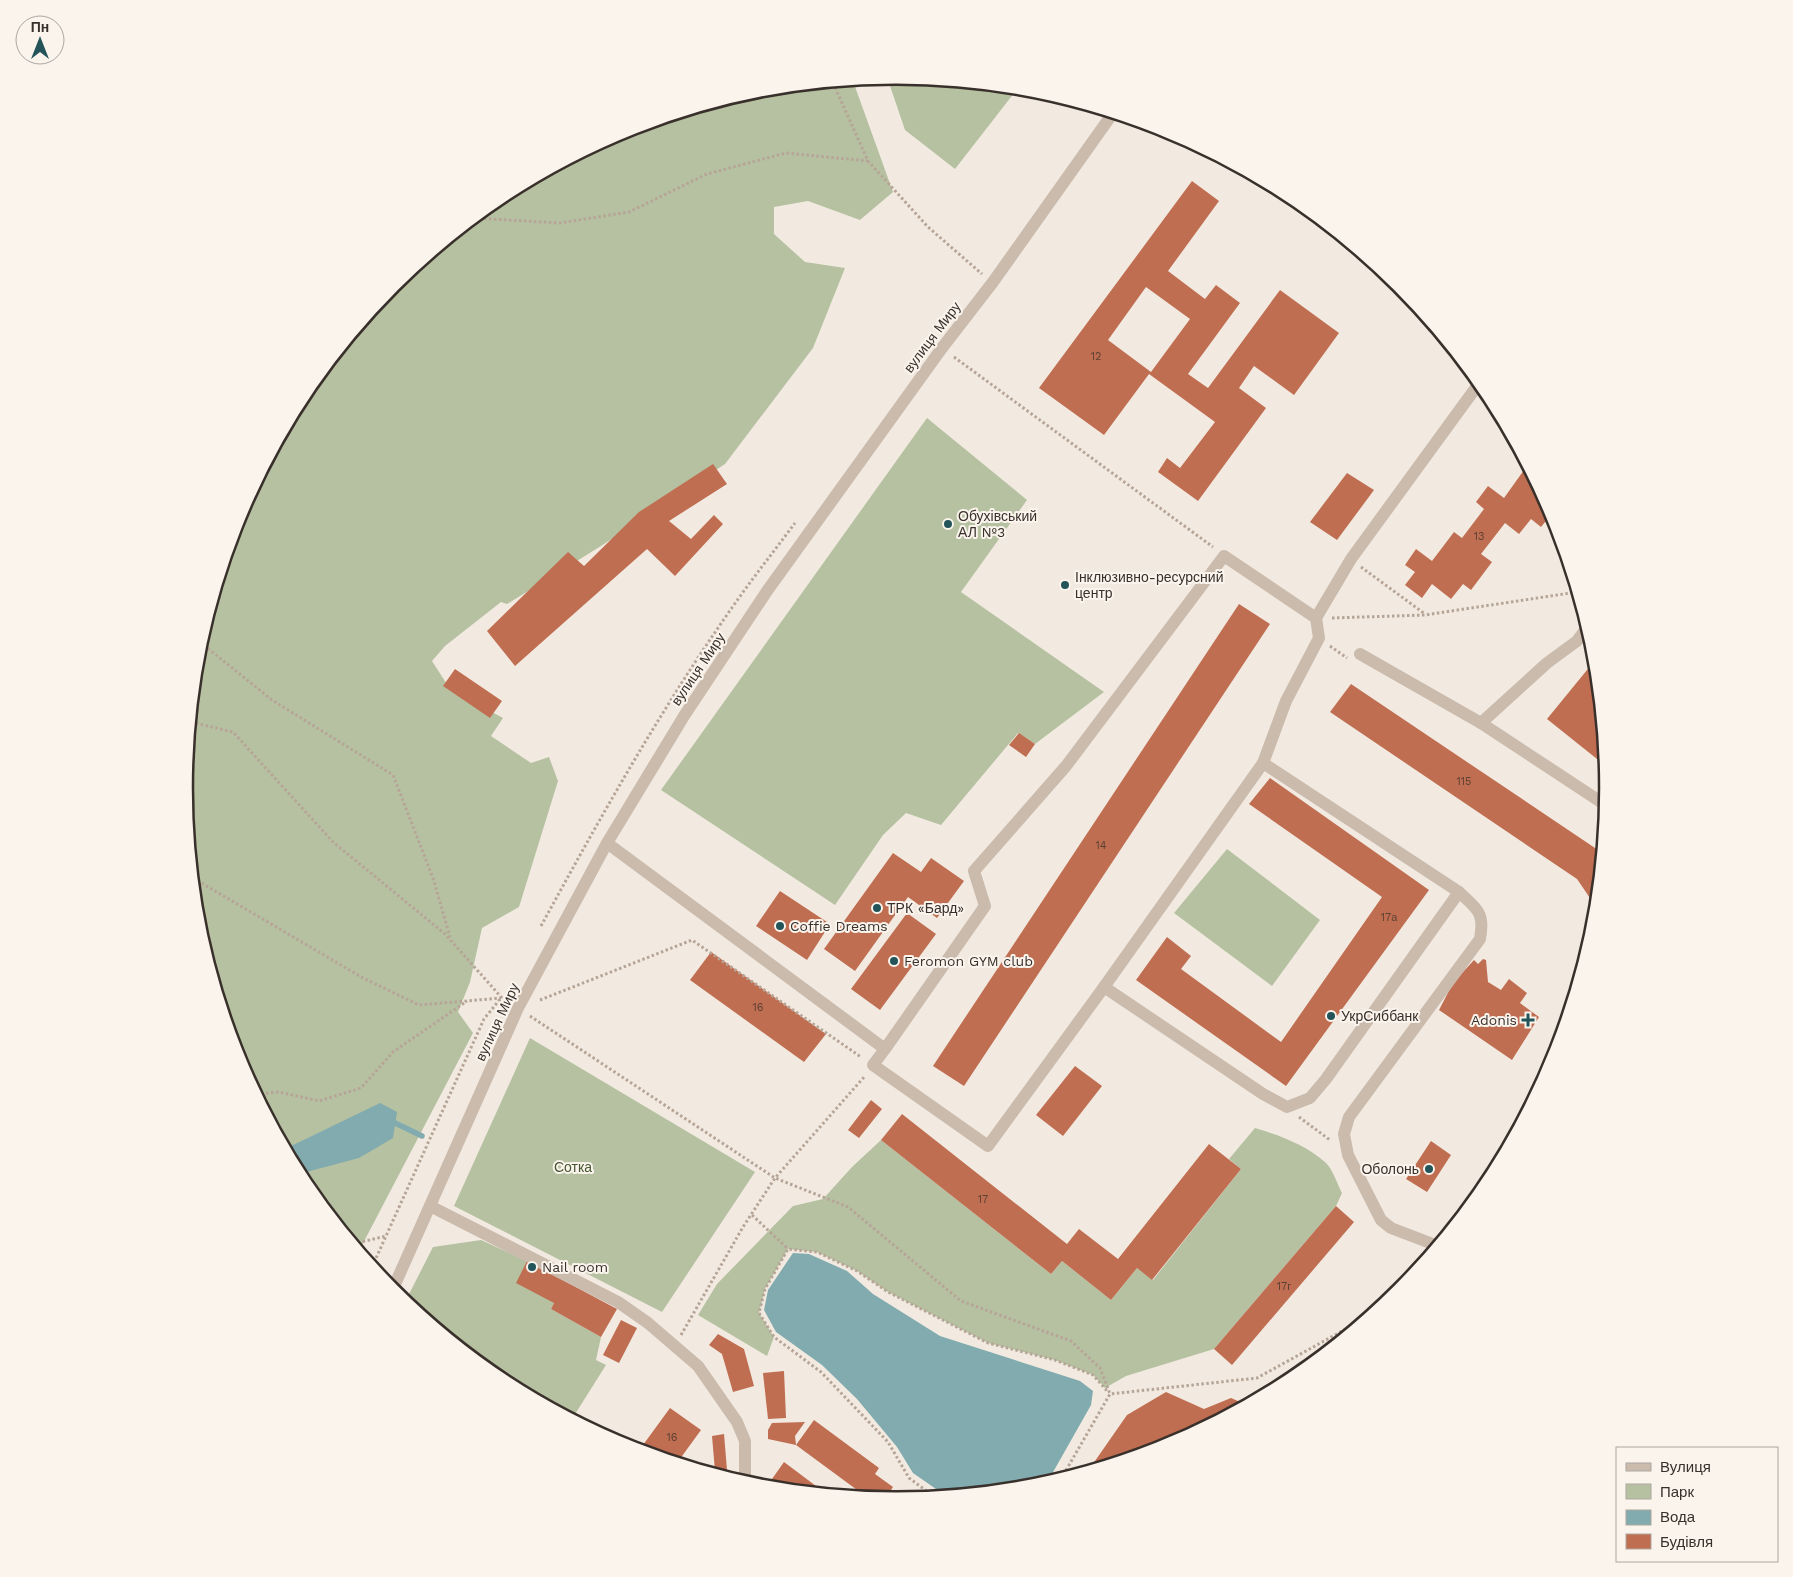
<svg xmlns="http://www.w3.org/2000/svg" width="1793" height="1577" font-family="'Work Sans',sans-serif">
	<rect width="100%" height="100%" fill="#f2eae1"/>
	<g fill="#b6c1a1">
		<polygon points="897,76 1018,88 955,169 905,130 887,77"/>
		<polygon points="853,81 893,192 860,220 808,201 774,207 774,234 805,262 845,268 813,348 725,464 601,546 507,604 501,602 445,646 432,661 450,689 503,718 491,736 531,763 549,757 558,781 519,907 482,928 470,982 458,1012 473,1033 359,1251 304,1184 238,1061 198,927 184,788 198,649 239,516 304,393 393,285 501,196 624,130 758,90"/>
		<polygon points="927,418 1027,500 961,592 1104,692 1035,744 1018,733 941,825 906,813 883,835 835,905 661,790"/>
		<polygon points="1227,849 1320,920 1272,986 1174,913"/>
		<polygon points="530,1038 755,1172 662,1312 454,1206"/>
		<path d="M1255,1128C1279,1135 1306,1145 1325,1162C1333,1169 1337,1184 1342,1193L1336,1206L1214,1349L1126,1376L1105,1388L1093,1375L1055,1360L988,1343L888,1292L857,1271L817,1252L788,1249L765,1289L759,1313L774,1337L767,1356L698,1315L717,1284L793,1206L823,1199L852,1167L881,1140L1051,1274L1062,1261L1111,1300L1137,1268L1153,1280L1241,1169L1229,1159Z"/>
		<polygon points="481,1240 527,1261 554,1303 551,1309 601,1337 596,1360 606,1365 572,1419 501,1381 405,1302 433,1247"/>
		<polygon points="1352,1332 1292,1381 1256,1400 1298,1363"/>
	</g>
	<g fill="#81abae">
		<polygon points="380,1103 397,1112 393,1138 359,1158 299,1174 285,1149"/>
		<polygon points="793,1253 809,1254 847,1271 873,1294 940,1336 1080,1381 1093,1391 1091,1405 1048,1481 1044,1484 1035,1487 946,1496 913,1473 897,1447 857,1399 822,1365 776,1332 764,1310 768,1290"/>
	</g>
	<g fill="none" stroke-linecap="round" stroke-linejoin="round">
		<polyline stroke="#81abae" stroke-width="5.5" points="389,1122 391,1121 422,1136"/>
	</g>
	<g fill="#c06e51" fill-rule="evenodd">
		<path d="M1192,181L1219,201L1168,271L1205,299L1216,285L1240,303L1188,374L1208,388L1280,290L1339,333L1294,395L1254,366L1239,388L1266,408L1198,501L1158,472L1167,458L1180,468L1215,422L1149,374L1104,435L1039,388ZM1146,287L1190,319L1151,372L1108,340Z"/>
		<polygon points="713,464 727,484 669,521 691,539 714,515 723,524 675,576 647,549 515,666 487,631 568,552 584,566 639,512"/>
		<polygon points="1524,470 1534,478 1553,512 1541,527 1531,519 1519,534 1505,523 1481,554 1492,562 1471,590 1463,584 1451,599 1432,584 1422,598 1405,585 1415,572 1405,565 1416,549 1432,561 1454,532 1462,538 1484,509 1476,502 1488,486 1504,498"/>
		<polygon points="1347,473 1374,490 1337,540 1310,522"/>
		<polygon points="1239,604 1270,624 964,1086 933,1066"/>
		<polygon points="1596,659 1598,674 1607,767 1547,719"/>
		<polygon points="455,669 502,701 490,718 443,686"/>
		<polygon points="1351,684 1598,850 1602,855 1596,918 1592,901 1577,879 1330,712"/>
		<polygon points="1019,733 1035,744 1026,757 1009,745"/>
		<polygon points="1270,778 1429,890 1286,1086 1136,980 1167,937 1191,956 1181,969 1281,1042 1382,897 1249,804"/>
		<polygon points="893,853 921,872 931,858 964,881 937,918 908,897 855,971 824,949"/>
		<polygon points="780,891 830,924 807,960 756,926"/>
		<polygon points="907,913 936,934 880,1010 851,989"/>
		<polygon points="711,952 826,1034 804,1062 690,980"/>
		<polygon points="1483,959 1486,960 1488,982 1501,990 1509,979 1527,993 1520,1003 1539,1017 1512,1060 1439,1010 1453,983 1474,960 1478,964"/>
		<polygon points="1075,1066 1102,1086 1063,1136 1036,1115"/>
		<polygon points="871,1100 882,1109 859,1138 848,1130"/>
		<polygon points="902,1114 1067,1244 1079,1229 1118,1259 1209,1144 1241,1169 1152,1280 1137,1268 1111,1300 1062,1261 1051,1274 881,1140"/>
		<polygon points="1431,1141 1451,1155 1427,1192 1406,1179"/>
		<polygon points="1336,1206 1354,1222 1232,1365 1214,1349"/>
		<polygon points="527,1261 617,1309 601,1337 551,1309 554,1303 516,1283"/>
		<polygon points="621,1320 637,1328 619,1363 603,1355"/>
		<polygon points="718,1334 744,1349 754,1386 733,1392 722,1354 709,1345"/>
		<polygon points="784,1371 786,1418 768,1419 763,1373"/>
		<polygon points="525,1388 540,1397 538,1400 522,1392"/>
		<polygon points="1166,1392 1204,1409 1231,1398 1247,1405 1169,1447 1088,1471 1127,1415"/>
		<polygon points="670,1408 701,1430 677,1463 643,1452 647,1447 643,1445"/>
		<polygon points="814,1420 879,1468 875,1474 893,1487 884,1500 868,1498 796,1445"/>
		<polygon points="805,1422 795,1436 796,1445 768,1439 768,1430 772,1423"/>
		<polygon points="724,1434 727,1470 715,1471 712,1436"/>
		<polygon points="784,1462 824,1492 822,1493 781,1489 783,1487 772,1479"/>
	</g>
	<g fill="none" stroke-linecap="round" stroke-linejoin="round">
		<g stroke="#b6a597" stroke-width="3" stroke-dasharray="2.5 2.5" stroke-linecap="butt">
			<polyline points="833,83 868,161 928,227 982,274"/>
			<polyline points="1263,181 1382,270"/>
			<polyline points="474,218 560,223 629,212 707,174 786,153 868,161"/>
			<polyline points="954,357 1213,547"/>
			<polyline points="1361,567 1425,614"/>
			<polyline points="1332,618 1425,615 1577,592"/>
			<polyline points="200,642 272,700 393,775 433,878 450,937"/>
			<polyline points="1330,646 1347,658"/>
			<polyline points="191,722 233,732 333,842 445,934 502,998"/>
			<polyline points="193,878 363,978 419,1005 501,998"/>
			<path d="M541,926C601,816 663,705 736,602C755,575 775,550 795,523"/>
			<polyline points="540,1000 692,940 861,1057"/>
			<polyline points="530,1016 775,1178 848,1207 961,1301 1071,1341 1100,1368 1110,1394"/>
			<polyline points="256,1094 279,1092 319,1101 361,1088 393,1052 467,1001"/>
			<polyline points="1299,1117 1330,1140"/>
			<polyline points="752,1215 788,1249"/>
			<polyline points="353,1244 386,1236"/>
			<polyline points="372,1267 484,1019 501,998"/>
			<polyline points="681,1335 743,1227 775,1178 865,1076"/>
			<polyline points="1061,1479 1110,1394 1257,1378 1373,1314"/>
			<polyline points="935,1497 909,1478 888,1442 821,1372 774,1337 759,1313 765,1289 788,1249 817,1252 857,1271 888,1292 988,1343 1055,1360 1093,1375 1108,1392"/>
		</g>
		<g stroke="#cabbad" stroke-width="12">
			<polyline points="1316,618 1351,559 1480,382"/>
			<polyline points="1360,654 1481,723 1607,806"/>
			<polyline points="1481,723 1547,663 1577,641 1588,626"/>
			<path d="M1263,763L1459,892C1477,909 1485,912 1480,939L1349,1117L1344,1134L1348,1155L1381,1220L1391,1228L1438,1246"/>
			<polyline points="607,843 885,1049 985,906 974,871 1066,766 1224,556 1316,618 1319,638 1286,701 1263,763 1104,987 988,1146 873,1065 885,1049"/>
			<polyline points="1104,987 1263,1094 1287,1107 1310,1098 1326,1079 1459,892"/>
			<polyline points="430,1206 618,1302 648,1323 698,1366 737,1422 745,1441 745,1483"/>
			<polyline points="392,1291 518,1008 607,843 684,716 767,591 942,348 993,282 1113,113"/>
		</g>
	</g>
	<g fill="#225459" stroke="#faf4ed" stroke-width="2">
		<circle cx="948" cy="524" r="5"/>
		<circle cx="1065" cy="585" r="5"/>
		<circle cx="877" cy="908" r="5"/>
		<circle cx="780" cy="926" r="5"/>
		<circle cx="894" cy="961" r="5"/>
		<circle cx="1331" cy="1016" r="5"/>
		<path d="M1525.5 1012.5h5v5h5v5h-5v5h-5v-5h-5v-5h5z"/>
		<circle cx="1429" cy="1169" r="5"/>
		<circle cx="532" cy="1267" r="5"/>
	</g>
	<g text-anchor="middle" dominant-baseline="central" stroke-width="4" stroke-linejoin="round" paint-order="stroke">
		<g font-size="11" fill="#5b4034">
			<text x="1096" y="356">12</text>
			<text x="1479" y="536">13</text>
			<text x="1464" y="781">115</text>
			<text x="1101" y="845">14</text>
			<text x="1389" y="917">17а</text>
			<text x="758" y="1007">16</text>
			<text x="983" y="1199">17</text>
			<text x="1284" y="1286">17г</text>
			<text x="672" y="1437">16</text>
		</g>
		<g font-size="14" fill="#39302b" stroke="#faf4ed">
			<text transform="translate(932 337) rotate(-53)">вулиця Миру</text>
			<text transform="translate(698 669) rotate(-56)">вулиця Миру</text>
			<text transform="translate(497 1022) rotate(-65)">вулиця Миру</text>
		</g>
		<g font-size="14" fill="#39302b" stroke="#faf4ed" text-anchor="start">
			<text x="958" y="516">Обухівський<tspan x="958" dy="16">АЛ №3</tspan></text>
			<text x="1075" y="577">Інклюзивно-ресурсний<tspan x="1075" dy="16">центр</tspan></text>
			<text x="887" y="908">ТРК «Бард»</text>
			<text x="790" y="926">Coffie Dreams</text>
			<text x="904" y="961">Feromon GYM club</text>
			<text x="1341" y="1016">УкрСиббанк</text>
			<text x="1517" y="1020" text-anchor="end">Adonis</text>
			<text x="1419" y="1169" text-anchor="end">Оболонь</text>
			<text x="542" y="1267">Nail room</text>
		</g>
		<g font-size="14" fill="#475630" stroke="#faf4ed">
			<text x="573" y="1167">Сотка</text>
		</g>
	</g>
	<path d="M0 0H1793V1577H0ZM193 788a703 703 0 1 1 1406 0a703 703 0 1 1-1406 0Z" fill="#faf4ed" fill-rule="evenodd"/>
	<path fill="none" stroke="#39302b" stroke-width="2.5" d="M193 788a703 703 0 1 1 1406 0a703 703 0 1 1-1406 0Z"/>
	<rect x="1616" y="1447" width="162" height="115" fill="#faf4ed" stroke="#ada69f"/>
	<rect x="1626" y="1463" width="25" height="8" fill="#cabbad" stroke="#ada69f"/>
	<text x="1660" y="1472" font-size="15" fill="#39302b">Вулиця</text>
	<rect x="1626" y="1484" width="25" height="15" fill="#b6c1a1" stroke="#ada69f"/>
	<text x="1660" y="1497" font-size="15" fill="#39302b">Парк</text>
	<rect x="1626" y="1510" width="25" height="15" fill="#81abae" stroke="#ada69f"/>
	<text x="1660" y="1522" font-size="15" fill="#39302b">Вода</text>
	<rect x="1626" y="1534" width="25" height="15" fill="#c06e51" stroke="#ada69f"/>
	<text x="1660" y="1547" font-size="15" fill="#39302b">Будівля</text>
	<g transform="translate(40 40)"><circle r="24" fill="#faf4ed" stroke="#ada69f"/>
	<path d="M0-4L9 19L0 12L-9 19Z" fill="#225459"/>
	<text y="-8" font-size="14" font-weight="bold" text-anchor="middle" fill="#39302b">Пн</text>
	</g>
</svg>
